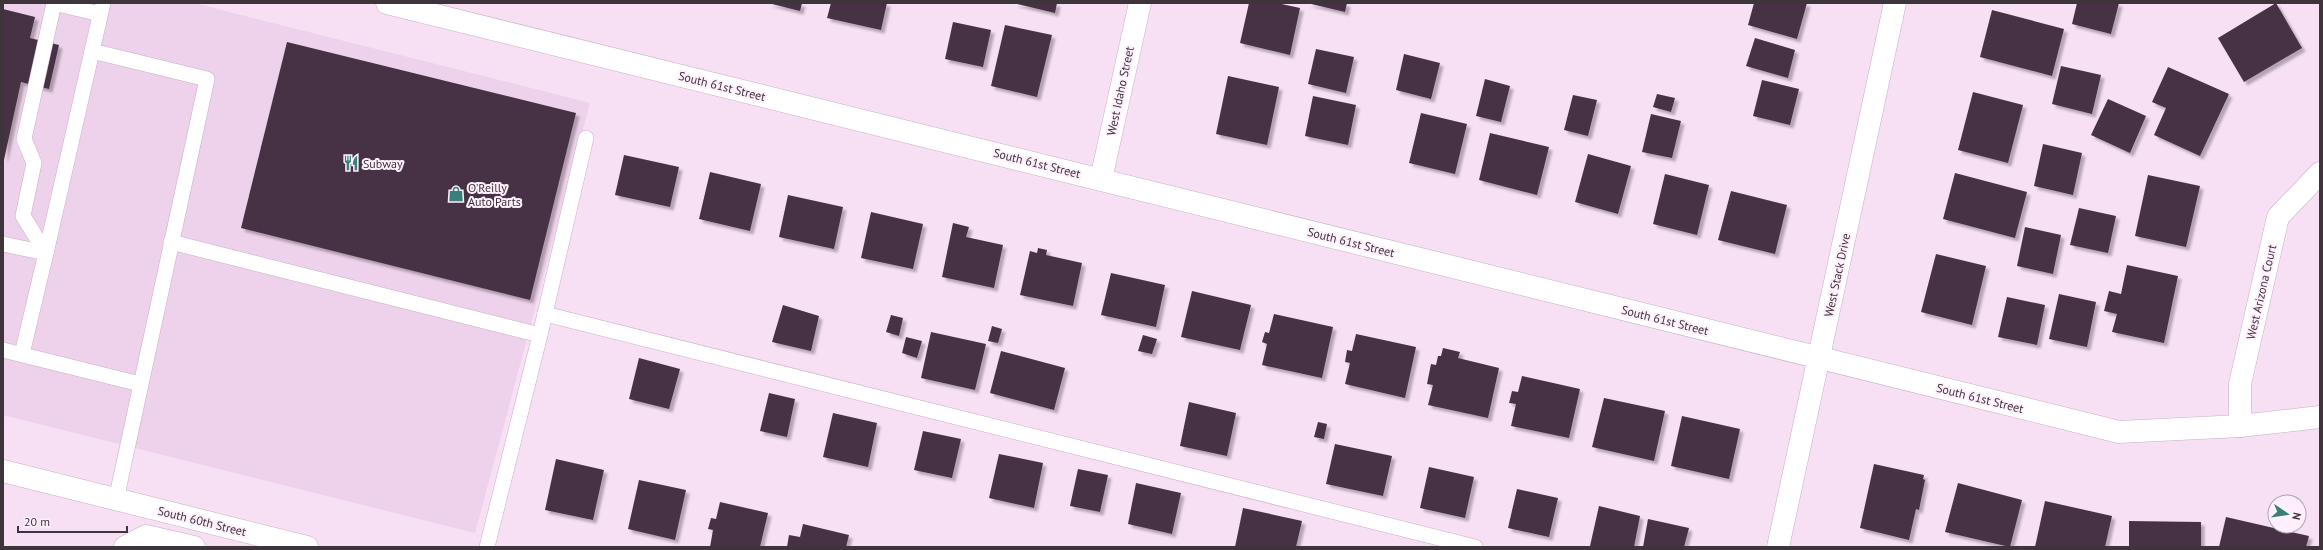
<svg xmlns="http://www.w3.org/2000/svg" width="2323" height="550" font-family="'PT Sans',sans-serif">
	<defs>
		<filter id="shadow"><feDropShadow dx="3.5" dy="3.5" stdDeviation="1" flood-color="#0004"/></filter>
	</defs>
	<rect width="100%" height="100%" fill="#f7dff4"/>
	<polygon fill="#eed1ea" points="3,3 194,3 590,103 475,533 3,415"/>
	<g fill="#463344" filter="url(#shadow)">
		<polygon points="768,3 802,3 800,11"/>
		<polygon points="831,3 887,3 881,30 827,18"/>
		<polygon points="1013,3 1057,3 1055,13"/>
		<polygon points="1249,3 1277,3 1300,8 1290,55 1240,43"/>
		<polygon points="1307,3 1347,3 1345,12"/>
		<polygon points="1754,3 1807,3 1797,39 1748,25"/>
		<polygon points="2077,3 2119,3 2111,34 2072,24"/>
		<polygon points="2276,3 2302,48 2244,82 2218,38"/>
		<polygon points="3,9 35,17 30,38 59,45 49,89 21,82 4,160"/>
		<polygon points="1992,10 2064,29 2052,76 1980,57"/>
		<polygon points="953,22 991,30 983,67 945,59"/>
		<polygon points="1005,25 1052,35 1037,97 991,86"/>
		<polygon points="1755,38 1795,50 1788,78 1746,66"/>
		<polygon points="287,42 576,113 530,300 241,228"/>
		<polygon points="1316,49 1354,57 1346,93 1308,84"/>
		<polygon points="1404,54 1440,63 1431,99 1396,90"/>
		<polygon points="2061,66 2101,75 2092,114 2052,104"/>
		<polygon points="2168,67 2229,94 2200,156 2154,135 2166,108 2152,102"/>
		<polygon points="1228,76 1279,87 1267,145 1216,134"/>
		<polygon points="1485,79 1510,86 1501,122 1476,116"/>
		<polygon points="1762,80 1799,89 1790,125 1753,116"/>
		<polygon points="1973,92 2023,105 2008,163 1958,150"/>
		<polygon points="1657,94 1675,98 1671,112 1653,107"/>
		<polygon points="1573,95 1597,100 1588,136 1564,130"/>
		<polygon points="1313,96 1356,105 1348,145 1305,136"/>
		<polygon points="2108,99 2146,116 2130,153 2091,135"/>
		<polygon points="1421,113 1467,124 1455,174 1409,163"/>
		<polygon points="1651,114 1681,121 1672,158 1642,152"/>
		<polygon points="1490,133 1549,147 1537,195 1479,180"/>
		<polygon points="2043,144 2082,153 2073,195 2034,186"/>
		<polygon points="1588,154 1631,166 1618,214 1575,202"/>
		<polygon points="624,155 679,167 670,207 615,195"/>
		<polygon points="710,172 761,184 750,231 699,219"/>
		<polygon points="1955,173 2027,192 2015,238 1943,219"/>
		<polygon points="1665,174 1709,185 1697,235 1653,224"/>
		<polygon points="2148,175 2200,186 2186,247 2135,236"/>
		<polygon points="1731,191 1787,205 1775,254 1718,240"/>
		<polygon points="788,195 843,207 834,249 779,237"/>
		<polygon points="2079,208 2116,216 2108,253 2070,245"/>
		<polygon points="871,212 923,224 913,269 861,258"/>
		<polygon points="953,223 969,227 966,237 1003,245 994,288 942,277"/>
		<polygon points="2025,227 2061,235 2053,274 2017,266"/>
		<polygon points="1038,248 1047,250 1046,255 1082,263 1073,306 1020,295 1030,251 1037,253"/>
		<polygon points="1936,254 1986,266 1972,325 1921,312"/>
		<polygon points="2127,265 2178,276 2164,343 2112,332 2117,314 2104,311 2109,291 2121,294"/>
		<polygon points="1111,273 1165,285 1156,327 1101,315"/>
		<polygon points="1192,291 1251,305 1240,350 1181,337"/>
		<polygon points="2059,294 2096,302 2087,347 2049,339"/>
		<polygon points="2007,297 2045,305 2037,345 1998,337"/>
		<polygon points="783,305 819,316 811,351 772,342"/>
		<polygon points="1274,314 1333,327 1322,378 1262,365 1267,344 1262,342 1265,332 1269,333"/>
		<polygon points="891,315 903,318 899,336 886,332"/>
		<polygon points="992,326 1002,329 998,343 988,341"/>
		<polygon points="931,332 986,344 975,390 921,378"/>
		<polygon points="1356,334 1416,347 1405,398 1345,384 1350,363 1345,362 1347,350 1352,351"/>
		<polygon points="1143,335 1157,339 1152,354 1138,351"/>
		<polygon points="906,337 922,341 917,358 902,353"/>
		<polygon points="1443,348 1460,352 1458,358 1499,368 1488,418 1428,405 1433,385 1427,384 1431,364 1436,365 1438,356 1441,356"/>
		<polygon points="1001,351 1065,368 1054,410 990,393"/>
		<polygon points="639,358 680,369 669,409 629,399"/>
		<polygon points="1522,376 1580,389 1569,438 1511,426 1516,404 1509,403 1512,391 1518,392"/>
		<polygon points="769,393 795,399 787,437 760,431"/>
		<polygon points="1604,398 1665,411 1654,461 1592,447"/>
		<polygon points="1189,402 1236,413 1227,456 1180,446"/>
		<polygon points="833,413 877,423 868,467 823,457"/>
		<polygon points="1682,416 1740,429 1729,479 1671,466"/>
		<polygon points="1318,422 1327,424 1324,439 1314,437"/>
		<polygon points="923,431 961,439 952,478 914,470"/>
		<polygon points="1335,444 1392,456 1383,496 1326,484"/>
		<polygon points="999,454 1043,463 1034,508 989,498"/>
		<polygon points="556,459 604,470 593,520 545,510"/>
		<polygon points="1874,464 1924,475 1923,479 1925,480 1919,510 1916,509 1909,540 1860,528"/>
		<polygon points="1429,467 1474,477 1465,518 1420,508"/>
		<polygon points="1078,469 1108,475 1100,512 1070,506"/>
		<polygon points="639,480 686,490 675,540 628,529"/>
		<polygon points="1136,483 1181,493 1172,534 1128,524"/>
		<polygon points="1958,483 2022,500 2010,547 1945,532"/>
		<polygon points="1517,489 1558,498 1549,537 1508,528"/>
		<polygon points="2045,501 2112,516 2105,547 2035,547"/>
		<polygon points="720,502 768,513 760,547 710,547 713,530 708,529 711,518 716,519"/>
		<polygon points="1599,506 1640,516 1634,547 1590,546"/>
		<polygon points="1243,508 1302,521 1296,547 1235,547"/>
		<polygon points="2226,517 2309,536 2306,547 2219,547"/>
		<polygon points="1648,519 1689,528 1684,547 1643,547"/>
		<polygon points="2129,521 2201,522 2201,547 2129,547"/>
		<polygon points="803,524 849,535 846,547 787,547 789,535 800,537"/>
	</g>
	<g fill="none" stroke-linecap="round" stroke-linejoin="round">
		<defs>
			<g id="lane">
				<polyline points="103,3 92,51 207,79 116,500"/>
				<polyline points="171,242 540,335"/>
				<polyline points="3,244 46,253 92,51"/>
				<polyline points="545,314 1475,547"/>
				<polyline points="3,350 140,384"/>
				<polyline points="22,354 46,253 23,216 34,163 24,139 54,3 100,14"/>
				<polyline points="487,547 540,335 586,138"/>
			</g>
			<g id="street">
				<polyline points="387,3 2119,432 2240,426 2320,417"/>
				<polyline points="1101,179 1140,3"/>
				<polyline points="2240,426 2240,384 2278,217 2320,173"/>
				<polyline points="1778,547 1895,3"/>
			</g>
			<g id="secondary">
				<polyline points="3,471 307,547"/>
				<polyline points="125,547 146,536 194,547"/>
			</g>
		</defs>
		<use href="#lane" stroke="#c8b0c5" stroke-width="16"/>
		<use href="#street" stroke="#c8b0c5" stroke-width="23"/>
		<use href="#secondary" stroke="#c8b0c5" stroke-width="23"/>
		<use href="#lane" stroke="#fff" stroke-width="15"/>
		<use href="#street" stroke="#fff" stroke-width="22"/>
		<use href="#secondary" stroke="#fff" stroke-width="22"/>
	</g>
	<defs>
		<symbol id="restaurant-bare" viewBox="-9 -9 18 18"><path d="M-5-6h1v4h1v-4h1v4h1v-4h1v5L-1.5 .5V6h-2V.5L-5-1ZM5-6V6H3V1.5H1.5Q1.5-4 5-6Z" fill="#39807a" stroke="#feeffc" stroke-width="2.5" paint-order="stroke"/></symbol>
		<symbol id="shop-bare" viewBox="-9 -9 18 18"><path d="M-5-2.5h2.3a2.7 3.5 0 0 1 5.4 0H5L5.5 6h-11ZM-1.5-2.5h3a1.5 2.3 0 0 0-3 0Z" fill="#39807a" stroke="#feeffc" stroke-width="2.5" paint-order="stroke"/></symbol>
	</defs>
	<g fill-rule="evenodd">
		<use href="#restaurant-bare" x="340" y="152" width="22" height="22"/>
		<use href="#shop-bare" x="445" y="183" width="22" height="22"/>
	</g>
	<g text-anchor="middle" dominant-baseline="central" stroke-width="4" stroke-linejoin="round" paint-order="stroke">
		<g font-size="12" fill="#3e343c" stroke="#feeffc">
			<text transform="translate(722 86) rotate(14)">South 61st Street</text>
			<text transform="translate(1120 91) rotate(-78)">West Idaho Street</text>
			<text transform="translate(1037 163) rotate(14)">South 61st Street</text>
			<text transform="translate(1351 242) rotate(14)">South 61st Street</text>
			<text transform="translate(1837 275) rotate(-78)">West Stack Drive</text>
			<text transform="translate(2261 292) rotate(-77)">West Arizona Court</text>
			<text transform="translate(1665 320) rotate(14)">South 61st Street</text>
			<text transform="translate(1980 398) rotate(14)">South 61st Street</text>
			<text transform="translate(202 521) rotate(14)">South 60th Street</text>
		</g>
		<g font-size="12" fill="#3e343c" stroke="#feeffc" text-anchor="start">
			<text x="363" y="163">Subway</text>
			<text x="468" y="187">O'Reilly<tspan x="468" dy="14">Auto Parts</tspan></text>
		</g>
	</g>
	<rect width="2323" height="550" fill="none" stroke="#3e343c" stroke-width="8"/>
	<g transform="translate(2287 514) rotate(103)"><circle r="19" fill="#feeffc" stroke="#b1a4af"/>
	<path d="M0-3L7 15L0 10L-7 15Z" fill="#39807a"/>
	<text y="-6" font-size="11" font-weight="bold" text-anchor="middle" fill="#3e343c">N</text>
	</g>
	<path d="M18 526v6h109v-6" fill="none" stroke="#3e343c" stroke-width="2"/>
	<text x="24" y="526" font-size="12" fill="#3e343c" stroke="#feeffc" stroke-width="3" paint-order="stroke">20 m</text>
</svg>
